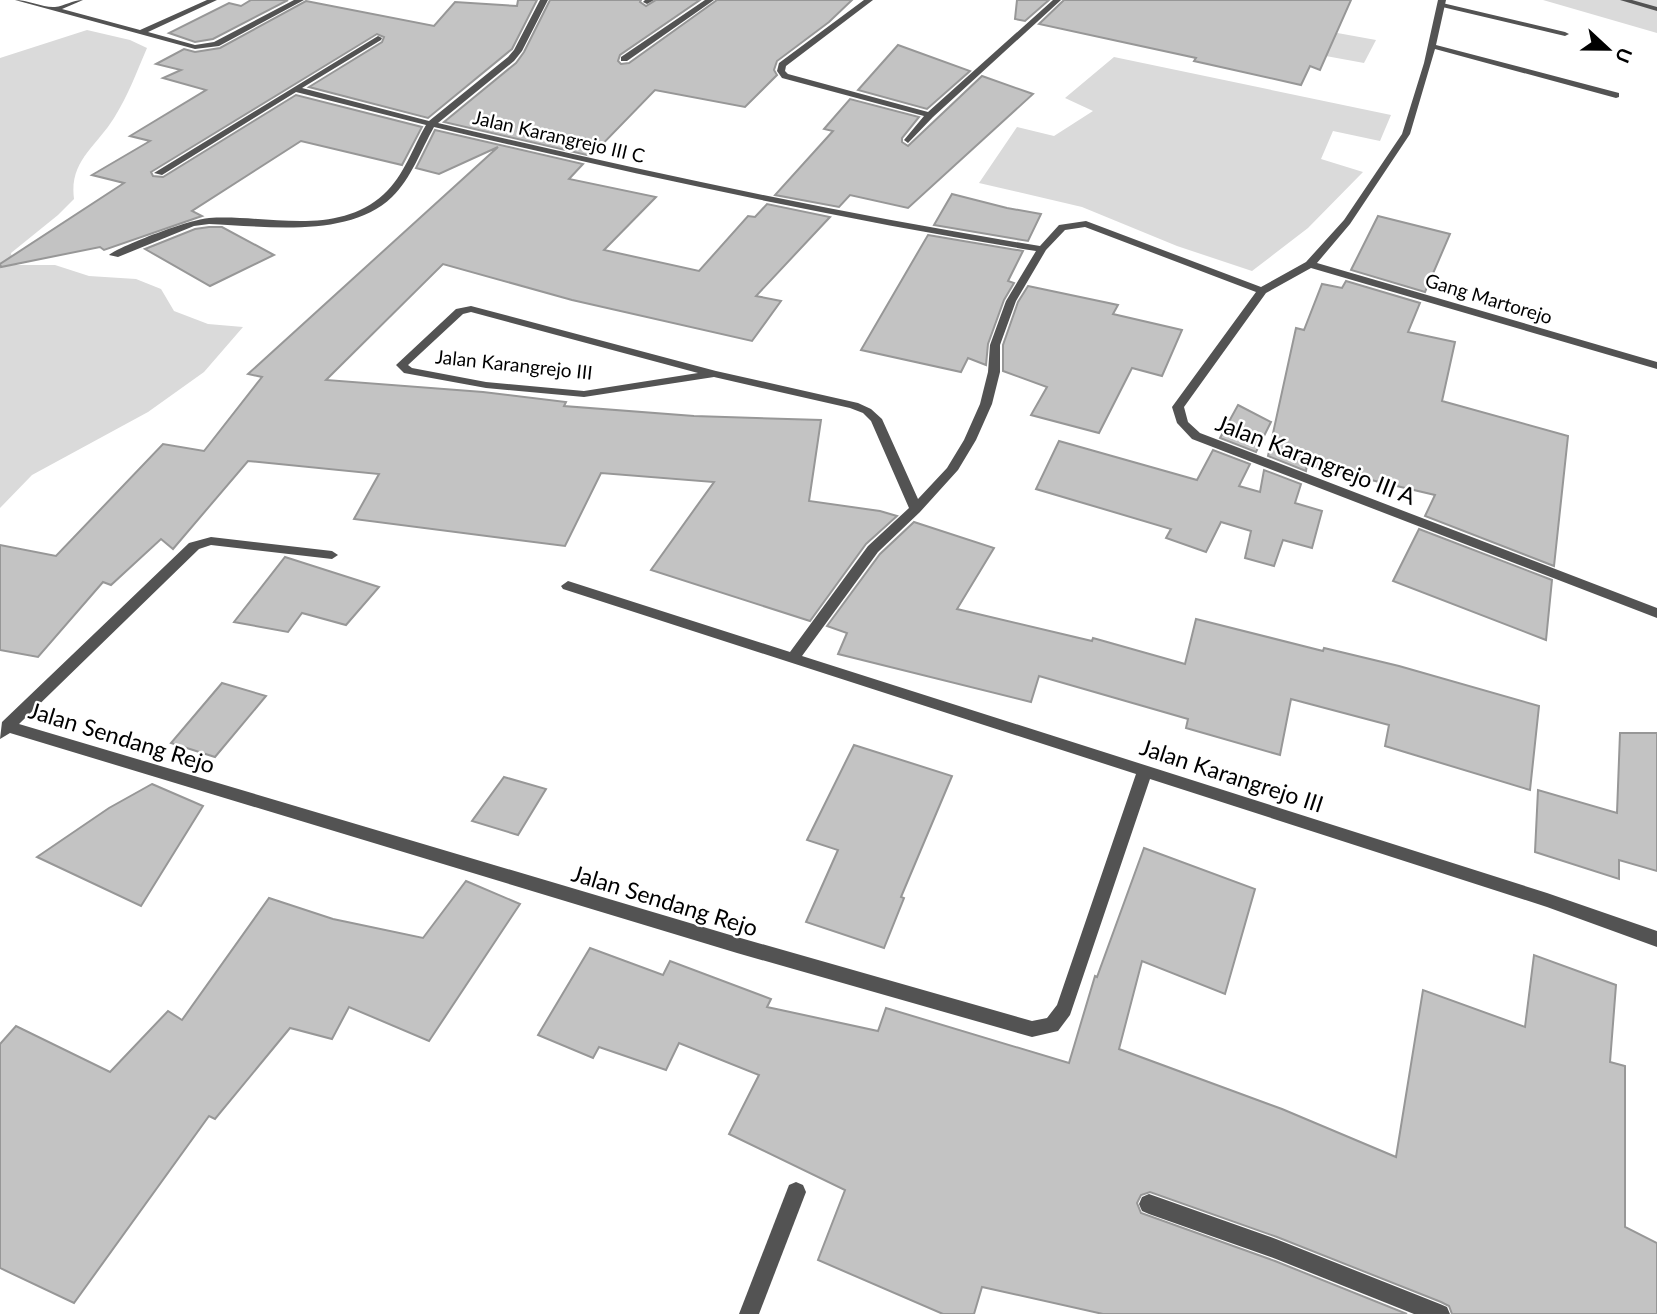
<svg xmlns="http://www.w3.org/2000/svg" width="1657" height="1314" font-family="Lato,sans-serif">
	<rect width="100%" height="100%" fill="#fff"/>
	<g fill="#dadada">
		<polygon points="1543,0 1657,0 1657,33"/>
		<polygon points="1221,12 1376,40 1364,63 1206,34"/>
		<path d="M87,30L130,40L147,48C137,71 128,96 114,118C96,147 69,161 74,199L58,215L11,253L13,265H55L89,276L136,279L161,289L174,311L208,324L243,327L204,372L148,412L32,475L0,508V58Z"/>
		<polygon points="1114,57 1391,115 1380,141 1333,131 1321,159 1363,172 1308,228 1252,271 1177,246 1082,207 979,183 1017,127 1054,136 1093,111 1065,98"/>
	</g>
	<g fill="#c3c3c3" stroke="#979797" stroke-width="2">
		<polygon points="251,0 288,0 213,39 195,42 169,33 229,3 241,6"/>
		<polygon points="518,0 537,0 512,49 428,118 309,87 382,42 384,37 377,34 151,172 153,176 163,177 296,95 422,127 402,165 301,141 192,211 202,216 104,250 100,247 1,267 0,264 124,183 92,175 150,141 130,136 206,90 163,78 181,70 156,64 184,49 195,52 220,48 306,1 434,26 455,2 517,6"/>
		<polygon points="550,0 641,0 640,2 646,6 656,0 700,0 620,55 618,61 621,64 629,63 717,0 852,0 829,22 777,61 774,70 777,75 745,107 655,90 591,156 444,122 516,63 524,52"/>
		<polygon points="1017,0 1049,0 1025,21 1015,19"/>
		<polygon points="1064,0 1351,0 1320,70 1310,66 1301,85 1194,61 1196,58 1039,24"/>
		<polygon points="898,45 970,71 927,109 858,90"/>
		<polygon points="982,76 1033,94 908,208 850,195 839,207 775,195 833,131 824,129 850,99 919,117 902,138 902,142 908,146"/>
		<polygon points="435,130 583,164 569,179 656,197 604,250 699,271 748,216 755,217 767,204 830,217 756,296 781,301 752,341 572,300 443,264 326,380 483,392 566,402 564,406 694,416 821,420 809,501 880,511 897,516 866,544 810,621 651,570 714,482 601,473 565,546 354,519 379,474 248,461 173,549 161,539 111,585 103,582 38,657 0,650 0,545 56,556 163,444 204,451 262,377 248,374 498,147 439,174 416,168"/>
		<polygon points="952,194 1007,208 1041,214 1028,241 934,225"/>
		<polygon points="1378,216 1450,234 1425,292 1351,270"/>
		<polygon points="209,227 222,227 274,255 210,286 145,249 195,229"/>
		<polygon points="928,235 1023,251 1008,281 1014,283 1004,300 988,344 986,365 968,358 961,372 861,350"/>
		<polygon points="1346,281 1420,303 1408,332 1455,342 1442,401 1568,436 1554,566 1425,516 1435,495 1307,465 1306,471 1268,456 1296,328 1304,330 1322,284 1342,288"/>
		<polygon points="1028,286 1118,305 1113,314 1182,330 1162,376 1132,368 1099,433 1031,415 1047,387 1003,371 1003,345 1018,302"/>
		<polygon points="1238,405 1271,422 1256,452 1220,438"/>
		<polygon points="1059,441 1197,480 1213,450 1250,464 1239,486 1260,492 1264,470 1301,484 1295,503 1322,511 1312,548 1283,540 1274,566 1245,558 1251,531 1221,522 1206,552 1166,538 1171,529 1036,489"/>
		<polygon points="914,522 994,548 957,609 1092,641 1093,638 1185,664 1196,619 1323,651 1324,648 1399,666 1539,706 1530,790 1385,746 1389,725 1291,699 1280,755 1186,728 1188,719 1039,676 1031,702 838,654 847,633 827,626 880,554"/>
		<polygon points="1419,529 1552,580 1546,640 1393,581"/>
		<polygon points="285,557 379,587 346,625 302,613 288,632 234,622"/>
		<polygon points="222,683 266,696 215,757 171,743"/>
		<polygon points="1620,733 1657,733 1657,871 1619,860 1619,879 1535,852 1538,790 1617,813"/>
		<polygon points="854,745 952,776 901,897 904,898 884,948 806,922 838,850 807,840"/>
		<polygon points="504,777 546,789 518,835 472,821"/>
		<polygon points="152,784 203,806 141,906 37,857 109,808"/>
		<polygon points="1144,848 1255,889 1225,994 1142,961 1119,1049 1282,1109 1396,1157 1423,990 1525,1027 1534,955 1616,985 1610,1062 1625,1066 1625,1227 1657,1243 1657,1314 1452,1314 1449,1306 1441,1302 1277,1237 1150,1192 1141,1195 1137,1203 1141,1213 1275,1261 1407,1314 1103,1314 982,1287 974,1314 943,1314 818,1260 845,1190 729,1134 759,1075 679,1043 666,1070 599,1047 593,1058 538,1035 590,948 663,975 670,961 771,999 767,1007 878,1031 886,1008 1069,1063 1095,976 1097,977"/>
		<polygon points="466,881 520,904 429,1041 349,1007 332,1039 290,1028 215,1119 209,1116 74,1303 0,1268 0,1044 16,1026 110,1072 168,1011 182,1020 269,898 333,919 423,938"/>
	</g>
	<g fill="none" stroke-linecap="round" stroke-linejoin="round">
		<polygon fill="#535353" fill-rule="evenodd" points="1438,2 1565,32 1569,34 1565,36 1438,6"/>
		<g fill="#535353" fill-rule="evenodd">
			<path d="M15,0C28,0 44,8 55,7C65,6 72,0 83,0L62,9L140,30L207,0H217L148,32L195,45L214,42L294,0H304L219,46L195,49Z"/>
			<path d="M540,0H548L522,51L514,61L438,123C637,170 837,213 1040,246L1059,225L1086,221L1261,287L1306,262L1344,220L1402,134L1424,63L1438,0H1446L1436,45L1619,93V97L1616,98L1435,49L1410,134L1350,224L1317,263L1657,362V369L1311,268L1266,293L1184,407L1188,422L1200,433L1657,608V618L1192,439L1177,423L1172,407L1256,292L1085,227L1065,230L1046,250L1016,301L1000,345V372L992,404L976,440L958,470L920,512L878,552L802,656L1547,893L1657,931V947L1547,907L1150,779L1070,1015L1058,1031L1032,1037L737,953L10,733L0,739L2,722L189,543L211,537L332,551L338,555L332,559L211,545L199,549L19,724L737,937L1032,1021L1047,1018L1057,1005L1136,774L563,589L561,586L568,581L790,652L868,546L909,508L871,421L863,413L850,408L714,377L584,397L486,388L404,373L396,365L456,309L471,306L716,371L858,403L871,409L882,419L918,499L947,468L964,440L980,404L988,372L990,345L1006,301L1036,251C833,218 633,174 434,127C421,150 411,179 392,197C349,239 264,226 209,224L194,226L118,257L109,255C122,245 191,219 209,218C267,214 336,238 384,194C404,176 413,147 426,125L296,92L162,175L154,173L378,36L382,38L381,40L302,88L429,121L508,57L514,50ZM471,312L698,373L584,391L486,382L412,368L408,365L463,314Z"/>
			<polygon points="645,0 654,0 647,4 643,2"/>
			<polygon points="705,0 714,0 627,61 621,61 621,57"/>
			<polygon points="864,0 873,0 786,66 785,71 788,74 928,112 1053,0 1061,0 933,117 908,143 904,140 924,116 782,78 777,71 779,63"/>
			<polygon points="1620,0 1632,0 1657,7 1657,11"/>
			<polygon points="796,1182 803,1185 806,1192 759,1314 739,1314 789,1185"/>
			<polygon points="1149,1194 1276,1239 1440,1304 1447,1307 1450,1314 1414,1314 1276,1259 1149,1214 1142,1211 1139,1204 1142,1197"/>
		</g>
	</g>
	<g text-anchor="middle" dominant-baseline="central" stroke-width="5" stroke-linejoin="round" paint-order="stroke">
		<g font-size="19" fill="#000" stroke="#fff">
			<text transform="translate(559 136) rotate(13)">Jalan Karangrejo III C</text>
			<text transform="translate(1489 298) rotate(17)">Gang Martorejo</text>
			<text transform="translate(514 364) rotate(6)">Jalan Karangrejo III</text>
		</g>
		<g font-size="23" fill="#000" stroke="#fff">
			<text transform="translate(1316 459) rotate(21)">Jalan Karangrejo III A</text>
			<text transform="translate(122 737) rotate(17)">Jalan Sendang Rejo</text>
			<text transform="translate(1232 775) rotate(18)">Jalan Karangrejo III</text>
			<text transform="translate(665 900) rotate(17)">Jalan Sendang Rejo</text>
		</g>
	</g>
	<g transform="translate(1608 49) rotate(112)" stroke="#ffffff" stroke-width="5" paint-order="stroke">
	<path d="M0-5L12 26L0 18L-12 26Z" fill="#000000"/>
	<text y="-10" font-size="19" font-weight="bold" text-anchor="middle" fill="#000000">U</text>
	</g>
</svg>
